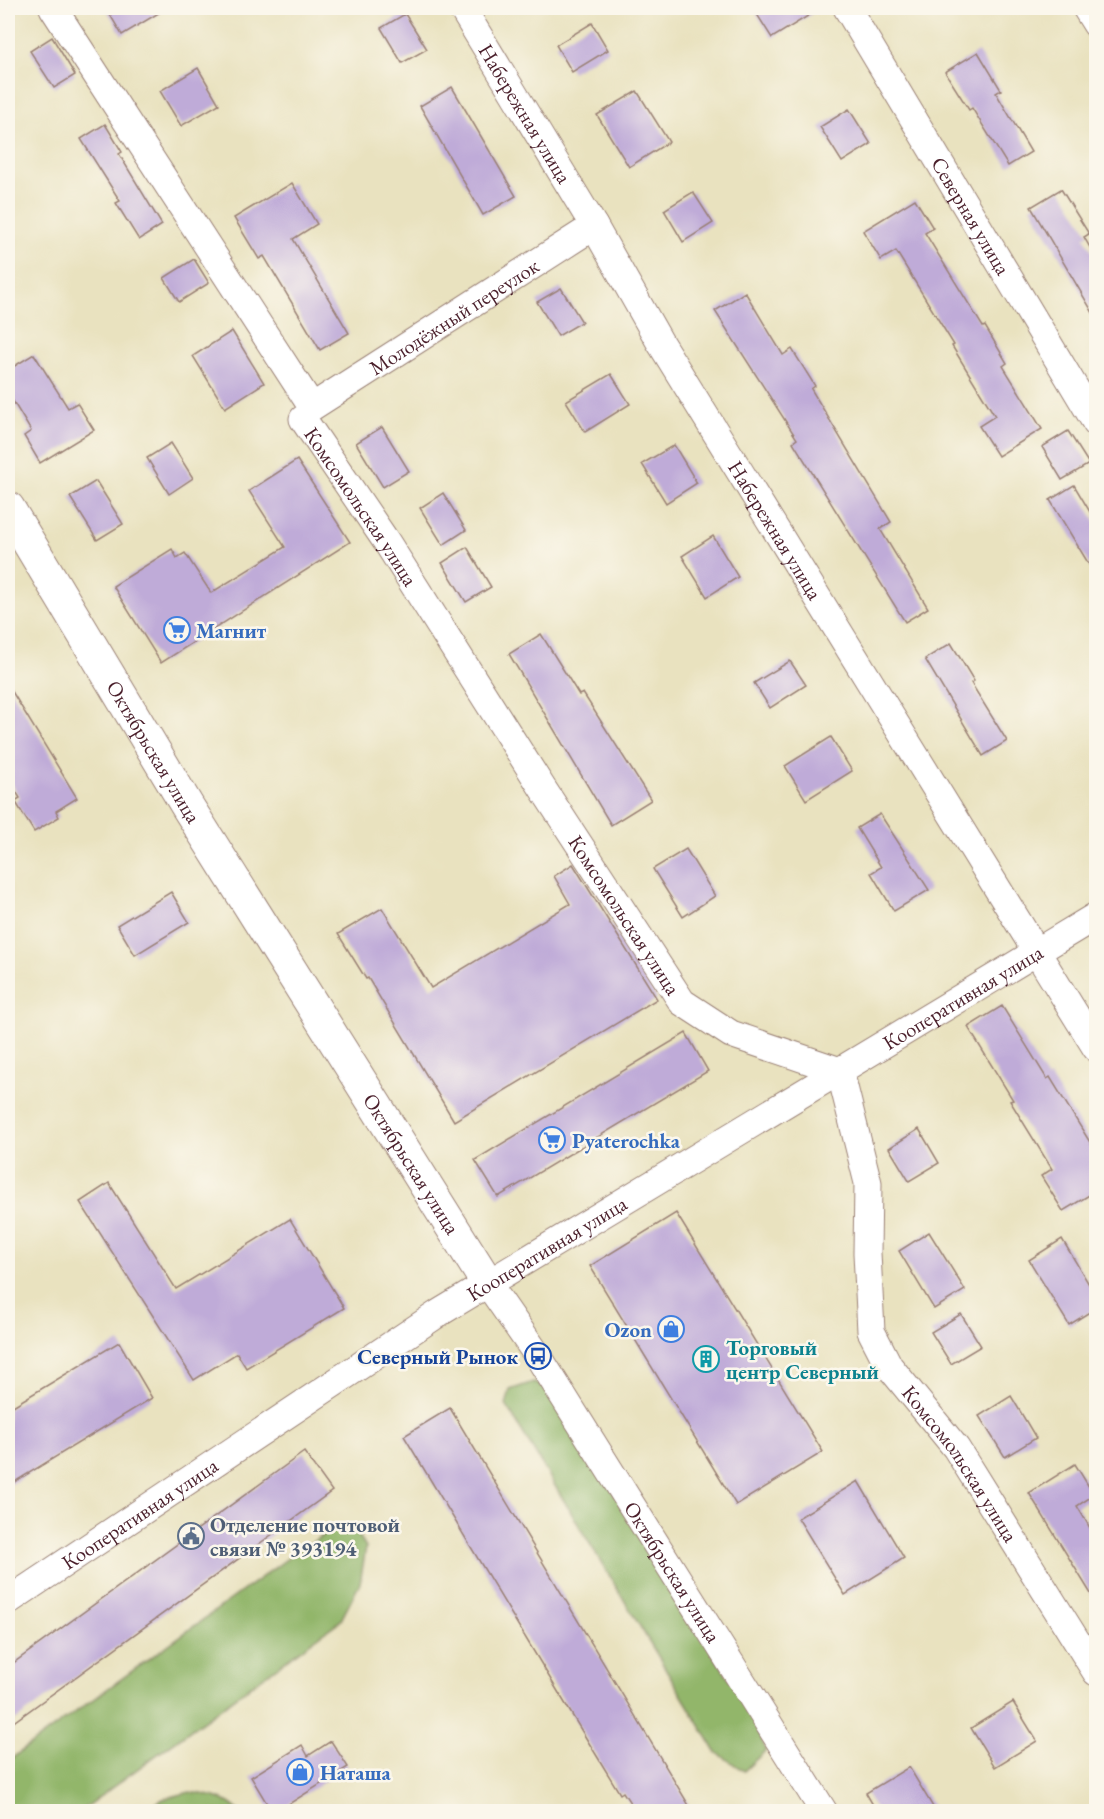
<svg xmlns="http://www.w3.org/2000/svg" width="1104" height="1819" font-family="'EB Garamond',serif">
	<rect width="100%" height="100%" fill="#fbf7ec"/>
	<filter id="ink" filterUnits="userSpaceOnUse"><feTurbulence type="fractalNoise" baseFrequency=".0167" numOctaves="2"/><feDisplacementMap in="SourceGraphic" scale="12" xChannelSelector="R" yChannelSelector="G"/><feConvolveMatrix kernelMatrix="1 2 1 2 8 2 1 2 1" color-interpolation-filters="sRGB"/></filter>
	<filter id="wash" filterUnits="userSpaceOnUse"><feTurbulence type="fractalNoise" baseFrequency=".008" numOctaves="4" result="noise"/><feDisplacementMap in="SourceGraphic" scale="24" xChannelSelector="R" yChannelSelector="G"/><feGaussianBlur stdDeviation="1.35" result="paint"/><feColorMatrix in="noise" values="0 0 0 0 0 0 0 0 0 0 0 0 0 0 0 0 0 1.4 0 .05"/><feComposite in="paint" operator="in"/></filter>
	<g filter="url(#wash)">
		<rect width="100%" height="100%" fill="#e9e2bf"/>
		<g fill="#92b66b" stroke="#6e6a4b" stroke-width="1.5">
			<polygon points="533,1382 549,1389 752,1715 766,1750 744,1771 716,1752 506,1405 510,1390"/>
			<polygon points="336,1527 356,1531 366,1547 360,1583 341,1620 80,1811 8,1811 8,1761 288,1558"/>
			<path d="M190,1792C209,1795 225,1797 239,1811H144L163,1799Z"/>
		</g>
		<g id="blocks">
			<g fill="#bfabd8">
				<polygon points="106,8 167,8 122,35"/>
				<polygon points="753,8 821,8 772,38"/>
				<polygon points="405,14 427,49 402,63 381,28"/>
				<polygon points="592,23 608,50 572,72 556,45"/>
				<polygon points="52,37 75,75 54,88 30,51"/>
				<polygon points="978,52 1001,90 996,93 1031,152 1008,166 972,108 969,110 945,72"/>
				<polygon points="198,68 219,104 181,126 160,91"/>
				<polygon points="452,87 516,196 483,215 420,106"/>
				<polygon points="637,91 669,142 629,167 597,115"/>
				<polygon points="849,109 871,144 842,162 820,127"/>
				<polygon points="105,124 122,152 119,154 162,225 139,240 116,203 120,201 81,139"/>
				<polygon points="292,183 317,224 293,239 349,333 320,350 264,256 259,259 234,218"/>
				<polygon points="1061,189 1089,234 1084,237 1096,258 1096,318 1031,207"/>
				<polygon points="693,192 713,223 683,242 664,210"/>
				<polygon points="915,199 933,228 925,233 983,327 985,326 1007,363 1003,366 1042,429 998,456 979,426 995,416 952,346 954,345 896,251 881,260 863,231"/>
				<polygon points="194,259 209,283 179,302 164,278"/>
				<polygon points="561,288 582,322 558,336 537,302"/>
				<polygon points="745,292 783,355 792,349 815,386 811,389 891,522 880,529 928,608 905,622 793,442 797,439 715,311"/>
				<polygon points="232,331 264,383 225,408 193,356"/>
				<polygon points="34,354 68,408 77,403 94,430 40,463 24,436 31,431 8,393 8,370"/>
				<polygon points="611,374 630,404 585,432 566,401"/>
				<polygon points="382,427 409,471 383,487 356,443"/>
				<polygon points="1068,431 1089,464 1062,480 1042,447"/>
				<polygon points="171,443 193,478 169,494 147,458"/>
				<polygon points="674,445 697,483 666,503 642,464"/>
				<polygon points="297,460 350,542 161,663 113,586 172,549 177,558 185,553 211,593 285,547 249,491"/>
				<polygon points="96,481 123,524 97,540 70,497"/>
				<polygon points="1074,485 1096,522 1096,576 1050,500"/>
				<polygon points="443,493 466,530 443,545 420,508"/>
				<polygon points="713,536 738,577 707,597 682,556"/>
				<polygon points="467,547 491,587 466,602 442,563"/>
				<polygon points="541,634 579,695 583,693 651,800 611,825 509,654"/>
				<polygon points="951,643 974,681 971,683 1007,741 983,756 925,659"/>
				<polygon points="790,661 806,685 770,708 754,683"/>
				<polygon points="8,685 77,798 56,811 59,817 34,832 15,801 20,798 8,779"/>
				<polygon points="831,737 852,771 806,800 785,766"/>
				<polygon points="880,814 929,890 894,911 871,873 881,867 857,828"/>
				<polygon points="686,849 715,896 683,917 653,869"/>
				<polygon points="573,864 657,999 454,1121 368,978 366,979 338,934 382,908 431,988 570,904 554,876"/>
				<polygon points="171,892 189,922 135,955 117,925"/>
				<polygon points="1002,1006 1047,1079 1050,1077 1096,1152 1096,1191 1063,1211 1041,1176 1052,1169 1010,1101 1013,1100 968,1027"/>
				<polygon points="686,1033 708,1071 498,1197 475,1160"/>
				<polygon points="919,1129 939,1163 909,1181 889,1148"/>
				<polygon points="109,1183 176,1289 290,1219 344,1308 246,1368 237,1353 194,1380 80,1202"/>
				<polygon points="676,1213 823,1452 736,1505 590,1266"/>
				<polygon points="929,1232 965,1290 934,1309 899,1251"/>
				<polygon points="1062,1239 1096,1296 1096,1308 1069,1325 1029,1260"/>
				<polygon points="961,1314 981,1346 951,1364 931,1332"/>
				<polygon points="119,1342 152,1398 8,1486 8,1409"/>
				<polygon points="1011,1396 1036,1438 1005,1457 979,1416"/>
				<polygon points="450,1408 693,1812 636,1812 623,1792 620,1794 589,1743 404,1436"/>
				<polygon points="304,1452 332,1491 8,1726 8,1667"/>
				<polygon points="1075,1464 1094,1495 1077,1506 1096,1538 1096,1602 1029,1493"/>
				<polygon points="858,1481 904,1558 845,1595 798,1518"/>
				<polygon points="1013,1702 1037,1741 995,1767 971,1728"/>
				<polygon points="331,1741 348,1767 276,1812 272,1812 251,1777 302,1745 308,1756"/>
				<polygon points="909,1767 936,1812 877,1812 866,1793"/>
			</g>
		</g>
	</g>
	<g filter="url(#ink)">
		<use href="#blocks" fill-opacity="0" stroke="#9a8075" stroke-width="1.5"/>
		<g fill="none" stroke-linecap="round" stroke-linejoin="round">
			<defs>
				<g id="street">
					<path id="s1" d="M53,8L312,407L594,226"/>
					<path id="s2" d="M462,8L594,226L661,344L1096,1048"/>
					<path id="s3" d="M847,8L1096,423"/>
					<polyline points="1086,8 1096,24"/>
					<path id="s4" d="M303,419L386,541L543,789L682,1002L731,1034L840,1071L868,1183L867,1253L871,1331L889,1366L956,1448L1096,1672"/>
					<path id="s5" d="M488,1284L538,1356L824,1812"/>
					<path id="s6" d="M8,1601L439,1313L1096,916"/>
				</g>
				<g id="secondary">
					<path id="s7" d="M8,508L189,809L488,1284"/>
				</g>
			</defs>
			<use href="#street" stroke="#9a8075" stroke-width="29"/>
			<use href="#secondary" stroke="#9a8075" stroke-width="35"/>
			<use href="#street" stroke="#fff" stroke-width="27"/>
			<use href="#secondary" stroke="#fff" stroke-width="33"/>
		</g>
	</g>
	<defs>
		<symbol id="supermarket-ring" viewBox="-11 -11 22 22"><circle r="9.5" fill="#fbf7ec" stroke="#3f7fe0" stroke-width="1.5"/><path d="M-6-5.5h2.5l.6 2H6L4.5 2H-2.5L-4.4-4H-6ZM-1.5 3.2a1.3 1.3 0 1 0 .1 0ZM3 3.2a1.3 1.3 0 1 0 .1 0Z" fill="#3f7fe0"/></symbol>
		<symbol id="shop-ring" viewBox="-11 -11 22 22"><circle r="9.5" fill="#fbf7ec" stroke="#3f7fe0" stroke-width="1.5"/><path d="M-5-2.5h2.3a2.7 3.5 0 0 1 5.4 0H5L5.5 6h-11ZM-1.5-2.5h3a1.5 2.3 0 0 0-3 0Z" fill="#3f7fe0"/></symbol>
		<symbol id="bus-ring" viewBox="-11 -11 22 22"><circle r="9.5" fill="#fbf7ec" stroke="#1a4fb4" stroke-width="1.5"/><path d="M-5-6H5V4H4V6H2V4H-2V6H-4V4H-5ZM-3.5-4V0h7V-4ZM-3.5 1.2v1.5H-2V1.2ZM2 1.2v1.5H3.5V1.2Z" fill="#1a4fb4"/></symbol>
		<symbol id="building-ring" viewBox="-11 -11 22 22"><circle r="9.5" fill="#fbf7ec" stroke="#0f9aa8" stroke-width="1.5"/><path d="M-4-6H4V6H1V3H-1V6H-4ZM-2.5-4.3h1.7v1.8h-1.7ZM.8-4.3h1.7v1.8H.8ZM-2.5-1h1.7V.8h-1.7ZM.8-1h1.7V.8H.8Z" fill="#0f9aa8"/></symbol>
		<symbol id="civic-ring" viewBox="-11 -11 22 22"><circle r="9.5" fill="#fbf7ec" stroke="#5c6f8a" stroke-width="1.5"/><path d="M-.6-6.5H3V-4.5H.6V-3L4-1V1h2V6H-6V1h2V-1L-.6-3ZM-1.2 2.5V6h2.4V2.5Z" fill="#5c6f8a"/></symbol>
	</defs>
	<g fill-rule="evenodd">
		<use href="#supermarket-ring" x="162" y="615" width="30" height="30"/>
		<use href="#supermarket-ring" x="537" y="1125" width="30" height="30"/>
		<use href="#shop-ring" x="656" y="1314" width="30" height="30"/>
		<use href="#bus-ring" x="523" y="1341" width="30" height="30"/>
		<use href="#building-ring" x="691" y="1344" width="30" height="30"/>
		<use href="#civic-ring" x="176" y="1521" width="30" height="30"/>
		<use href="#shop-ring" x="285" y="1757" width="30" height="30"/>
	</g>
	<g text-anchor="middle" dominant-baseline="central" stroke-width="5" stroke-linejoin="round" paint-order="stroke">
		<g font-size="21" fill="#4a1f2b" stroke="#fbf7ec">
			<text stroke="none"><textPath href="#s2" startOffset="123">Набережная улица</textPath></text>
			<text stroke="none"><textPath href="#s3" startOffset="242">Северная улица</textPath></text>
			<text stroke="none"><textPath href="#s1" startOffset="644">Молодёжный переулок</textPath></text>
			<text stroke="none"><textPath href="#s4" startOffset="105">Комсомольская улица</textPath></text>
			<text stroke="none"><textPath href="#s2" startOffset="609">Набережная улица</textPath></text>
			<text stroke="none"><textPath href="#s7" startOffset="284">Октябрьская улица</textPath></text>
			<text stroke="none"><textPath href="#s4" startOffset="591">Комсомольская улица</textPath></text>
			<text stroke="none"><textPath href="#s6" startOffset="1130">Кооперативная улица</textPath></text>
			<text stroke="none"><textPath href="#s7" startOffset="770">Октябрьская улица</textPath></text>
			<text stroke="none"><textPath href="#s6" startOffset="644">Кооперативная улица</textPath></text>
			<text stroke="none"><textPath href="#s4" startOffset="1293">Комсомольская улица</textPath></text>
			<text stroke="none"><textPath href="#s6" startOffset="158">Кооперативная улица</textPath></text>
			<text stroke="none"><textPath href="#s5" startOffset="342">Октябрьская улица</textPath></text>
		</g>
		<g font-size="21" font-weight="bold" fill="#366cbe" stroke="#fbf7ec" text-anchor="start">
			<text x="196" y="630">Магнит</text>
			<text x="572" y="1140">Pyaterochka</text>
			<text x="652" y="1329" text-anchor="end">Ozon</text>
			<text x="320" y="1772">Наташа</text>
		</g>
		<g font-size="21" font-weight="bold" fill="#0d838f" stroke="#fbf7ec" text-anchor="start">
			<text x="726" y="1347">Торговый<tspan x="726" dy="24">центр Северный</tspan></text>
		</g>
		<g font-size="21" font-weight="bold" fill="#164399" stroke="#fbf7ec" text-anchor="end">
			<text x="518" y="1356">Северный Рынок</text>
		</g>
		<g font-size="21" font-weight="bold" fill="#4e5e75" stroke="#fbf7ec" text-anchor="start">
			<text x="210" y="1524">Отделение почтовой<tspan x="210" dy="24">связи № 393194</tspan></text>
		</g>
	</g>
	<rect width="1104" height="1819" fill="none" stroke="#fbf7ec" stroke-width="30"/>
</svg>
